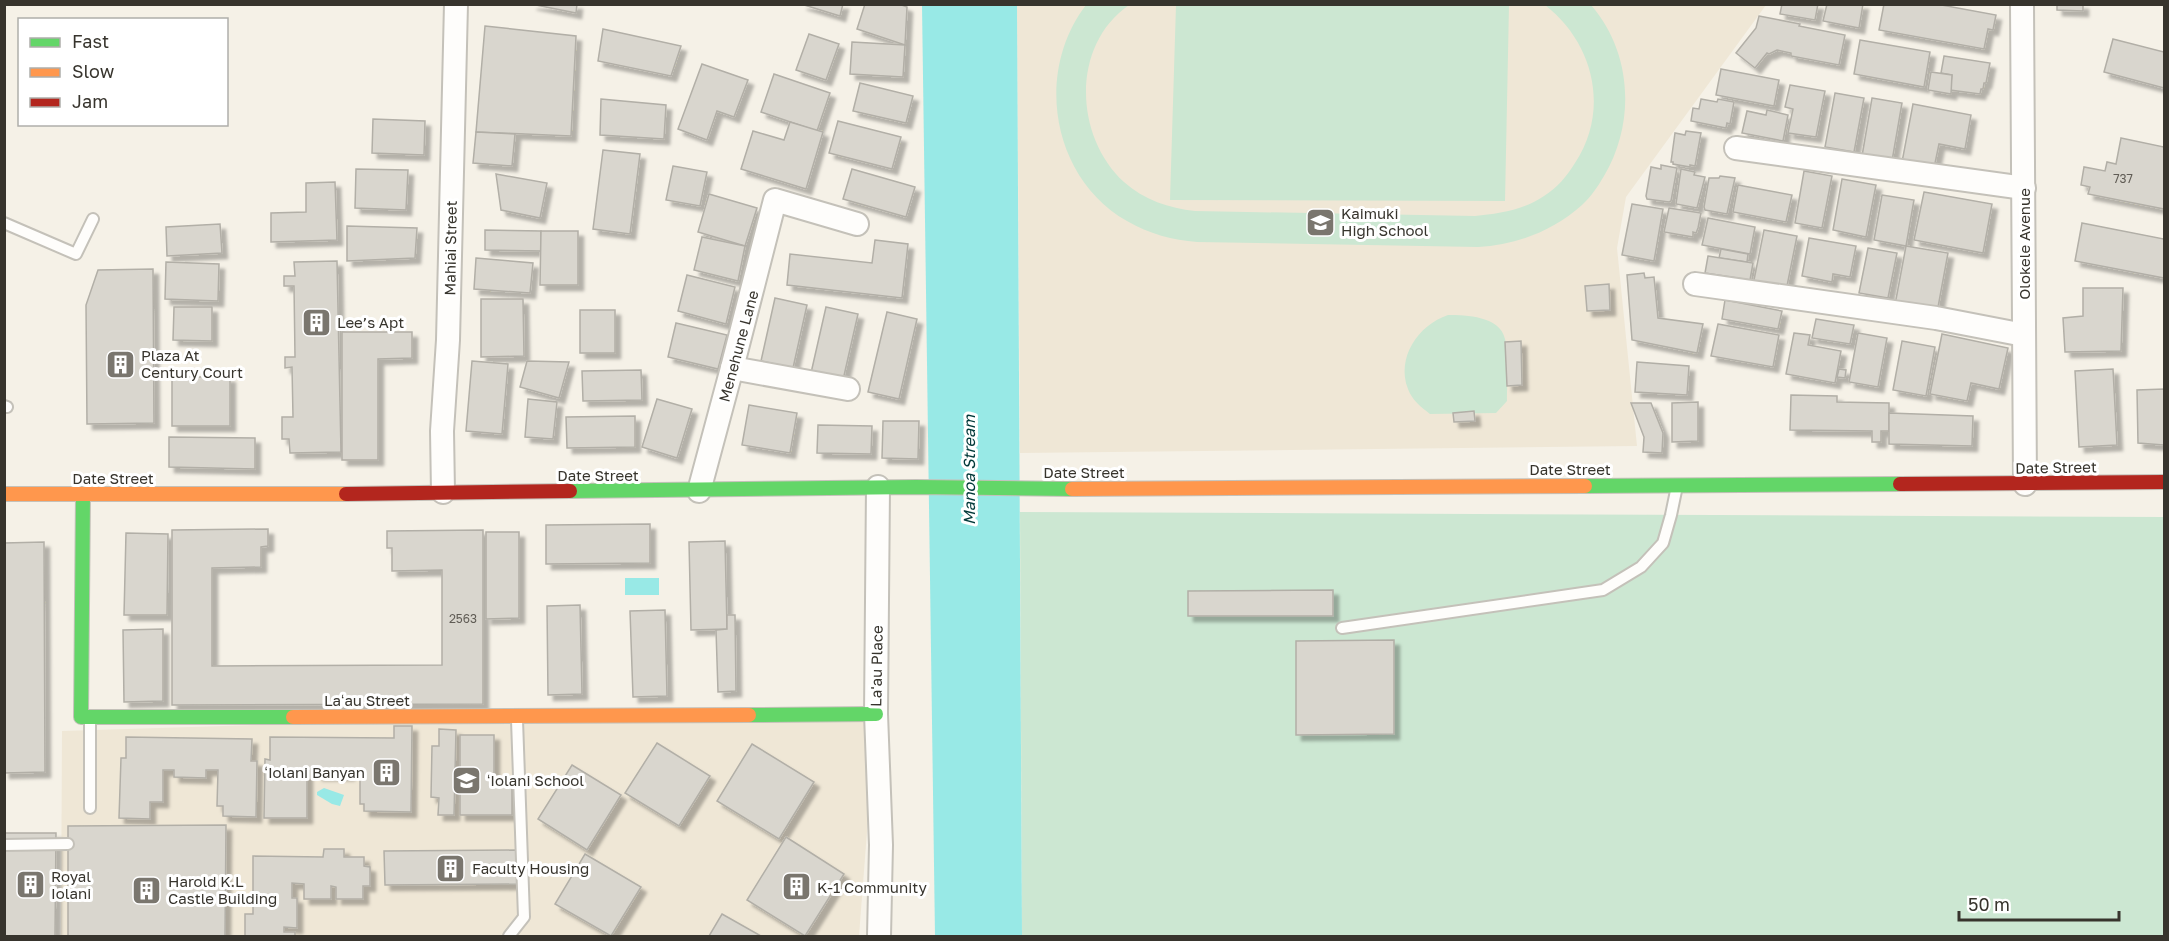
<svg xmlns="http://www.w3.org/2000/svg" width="2169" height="941" font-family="'Golos Text',sans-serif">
	<defs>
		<filter id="shadow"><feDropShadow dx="5.5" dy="5.5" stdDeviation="1.5" flood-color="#0004"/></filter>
	</defs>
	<rect width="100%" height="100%" fill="#f5f1e7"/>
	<g fill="#efe7d6">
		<polygon points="1017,5 1766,5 1626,197 1617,248 1637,446 1020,453"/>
		<polygon points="876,714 859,936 61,936 62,731 517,717"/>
	</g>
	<g fill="#cce7d2">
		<path d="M1086,5H1129C1071,45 1074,136 1124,182C1144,200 1169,208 1195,211L1475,216C1498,214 1524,210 1544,196C1557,188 1567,176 1575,163C1610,110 1594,43 1545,5H1591C1632,52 1636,122 1604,176C1598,186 1591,197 1582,205C1553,231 1516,245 1478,247L1197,242C1173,240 1149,234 1127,221C1052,178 1034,73 1086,5Z"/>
		<polygon points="1176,5 1509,5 1505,201 1170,200"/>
		<path d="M1448,315C1466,315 1500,316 1505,339C1509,355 1507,384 1507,401L1496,413L1430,414C1421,407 1412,400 1408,389C1396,358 1418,325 1448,315Z"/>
		<polygon points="1020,512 2164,517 2164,936 1022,936"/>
	</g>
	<g fill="#98e9e6">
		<polygon points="922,5 1017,5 1022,936 935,936"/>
		<rect x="625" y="578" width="34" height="17"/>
		<polygon points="324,788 344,795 340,806 332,804 317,795 317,792"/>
	</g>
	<g fill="#d9d6ce" stroke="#b2afa7" stroke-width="1.5" filter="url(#shadow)">
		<polygon points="531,4 577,4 576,13"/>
		<polygon points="801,4 843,4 840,16"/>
		<polygon points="865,4 899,4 907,7 905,45 857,29"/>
		<polygon points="1782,4 1818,4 1815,20 1780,14"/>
		<polygon points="1827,4 1863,4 1859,28 1823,21"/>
		<polygon points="1884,4 1936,4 1996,15 1993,30 1988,29 1984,49 1879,30"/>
		<polygon points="2057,4 2083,4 2083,11 2057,10"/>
		<polygon points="1759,16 1800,24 1799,26 1845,35 1839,65 1791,56 1791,53 1777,50 1769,54 1767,53 1755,68 1736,53 1756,28"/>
		<polygon points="485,26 576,36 571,136 476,132"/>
		<polygon points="603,29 681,46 671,76 598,61"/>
		<polygon points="809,34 839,44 826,80 796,70"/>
		<polygon points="2113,39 2164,52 2164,88 2104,72"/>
		<polygon points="1860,40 1930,52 1924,87 1854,74"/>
		<polygon points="852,42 905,45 903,77 850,74"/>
		<polygon points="1944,56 1990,63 1986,83 1984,83 1983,89 1981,89 1980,94 1950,90 1952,75 1941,73"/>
		<polygon points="702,64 748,80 734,117 717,111 707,140 678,129"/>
		<polygon points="1721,69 1779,80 1774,106 1716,95"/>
		<polygon points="1931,72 1952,75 1951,94 1928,90"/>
		<polygon points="774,74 830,93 817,131 761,112"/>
		<polygon points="860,83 913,96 906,123 853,111"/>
		<polygon points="1790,85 1825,91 1816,137 1788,133 1793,109 1785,107"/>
		<polygon points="1835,93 1864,98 1854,152 1825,147"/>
		<polygon points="1872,98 1902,103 1892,161 1862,156"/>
		<polygon points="601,99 666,105 664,139 600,135"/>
		<polygon points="1701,99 1717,102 1718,99 1734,102 1730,124 1727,123 1726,128 1691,121 1693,108 1699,109"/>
		<polygon points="1913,104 1971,115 1965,149 1939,144 1934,168 1902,162"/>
		<polygon points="1767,110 1788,115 1783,141 1742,133 1747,111 1766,115"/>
		<polygon points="373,119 425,121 424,155 372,153"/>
		<polygon points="838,121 901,137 892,169 829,153"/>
		<polygon points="790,122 823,132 806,189 741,169 753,131 784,140"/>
		<polygon points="1686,131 1701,133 1695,166 1690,165 1690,167 1673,164 1673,162 1671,162 1675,133 1685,135"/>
		<polygon points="476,132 515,134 512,166 473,163"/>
		<polygon points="2121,138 2164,147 2164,209 2088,194 2090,187 2081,185 2084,167 2105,171 2107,162 2116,164"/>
		<polygon points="603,150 640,154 630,234 593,229"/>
		<polygon points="1661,165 1677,168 1671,201 1669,202 1647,199 1646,196 1651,167 1661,169"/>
		<polygon points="673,166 707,172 700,206 666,200"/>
		<polygon points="356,169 408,170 406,210 355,208"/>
		<polygon points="852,169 915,187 906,217 843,199"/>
		<polygon points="1681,169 1695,172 1694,175 1705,177 1697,208 1676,204"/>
		<polygon points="1804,171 1832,176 1822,228 1795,223"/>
		<polygon points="496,174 547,183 540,218 501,210"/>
		<polygon points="1720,176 1735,178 1727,214 1705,210 1704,207 1709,178 1719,178"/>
		<polygon points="1842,179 1876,185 1866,237 1833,230"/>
		<polygon points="335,182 337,240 271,242 271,213 306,212 306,183"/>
		<polygon points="1738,185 1792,195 1786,222 1733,212"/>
		<polygon points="1924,192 1992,204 1983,253 1914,240"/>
		<polygon points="709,194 757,208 745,246 698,232"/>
		<polygon points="1882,195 1914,200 1906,246 1874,240"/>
		<polygon points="1632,204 1663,209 1654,261 1622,255"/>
		<polygon points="1669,208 1701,213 1698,228 1696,233 1693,232 1693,237 1664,232"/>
		<polygon points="1708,218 1755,227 1750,254 1702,245"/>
		<polygon points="2082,223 2164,239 2164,278 2075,261"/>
		<polygon points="220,224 222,253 167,256 166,227"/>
		<polygon points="347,226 417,228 415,258 347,261"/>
		<polygon points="485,230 541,231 541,251 485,250"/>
		<polygon points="1764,230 1797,236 1786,291 1753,285"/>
		<polygon points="541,231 578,231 578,285 540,285"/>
		<polygon points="702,237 745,246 738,281 694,270"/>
		<polygon points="1809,238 1856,246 1850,277 1833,274 1832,282 1802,276"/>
		<polygon points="875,240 908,244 902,298 787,285 790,254 872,263"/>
		<polygon points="1906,246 1948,253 1936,318 1894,310"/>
		<polygon points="1868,248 1897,253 1888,298 1859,293"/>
		<polygon points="1721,249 1748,254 1747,262 1719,258"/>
		<polygon points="1708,256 1753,263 1750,280 1705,273"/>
		<polygon points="476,258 533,263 530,293 474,289"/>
		<polygon points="337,261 341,452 290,453 289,439 282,439 282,417 293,417 292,367 285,368 285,357 295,357 294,286 284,286 284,276 295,276 294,262"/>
		<polygon points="166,262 219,264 218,301 165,299"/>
		<polygon points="153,269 154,423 87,424 86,305 98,270"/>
		<polygon points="1644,273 1645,278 1654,277 1658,318 1703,324 1697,353 1632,340 1627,275"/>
		<polygon points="687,275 735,287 726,324 678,311"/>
		<polygon points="1609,284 1610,310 1587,311 1585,286"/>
		<polygon points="2083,288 2123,288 2121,351 2065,352 2063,318 2083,316"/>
		<polygon points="775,298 807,305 793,368 761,361"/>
		<polygon points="481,299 523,299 524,356 481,357"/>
		<polygon points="1725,300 1782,311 1778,329 1722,319"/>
		<polygon points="174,307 212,307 212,341 173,340"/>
		<polygon points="826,307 858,314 843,380 811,373"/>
		<rect x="580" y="310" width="35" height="43"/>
		<polygon points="887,312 917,319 899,399 868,392"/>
		<polygon points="1816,319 1854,325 1850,344 1812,338"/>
		<polygon points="676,323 727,335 718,369 668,357"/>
		<polygon points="1718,324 1779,335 1773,367 1711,356"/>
		<polygon points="342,332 412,332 412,358 378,359 378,460 342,460"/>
		<polygon points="1794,333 1810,335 1808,345 1841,351 1835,383 1786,374"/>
		<polygon points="1858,333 1887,338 1878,387 1849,382"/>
		<polygon points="1942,334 2008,348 1999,389 1971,383 1967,401 1930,394"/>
		<polygon points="1521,341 1522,385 1507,386 1505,342"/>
		<polygon points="1902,341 1935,347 1926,396 1893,390"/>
		<polygon points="472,361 508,364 502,434 466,431"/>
		<polygon points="527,361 569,362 559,398 520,387"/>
		<polygon points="1637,362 1689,366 1687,395 1635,392"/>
		<polygon points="1839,369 1846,370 1845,378 1837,377"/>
		<polygon points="2113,369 2117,445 2079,447 2075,371"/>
		<polygon points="641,370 642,400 583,401 582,371"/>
		<rect x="172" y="377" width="58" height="49"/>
		<polygon points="2164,389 2164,445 2138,443 2137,390"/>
		<polygon points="1791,395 1837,396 1837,402 1889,403 1889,431 1881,431 1881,442 1872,442 1872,431 1790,430"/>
		<polygon points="528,399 557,402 553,439 525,437"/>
		<polygon points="657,399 692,409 677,458 642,447"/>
		<polygon points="1698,402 1698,441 1672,442 1672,403"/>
		<polygon points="1631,403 1651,403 1663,433 1662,453 1643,452 1644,437"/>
		<polygon points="749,405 797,413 790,453 742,445"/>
		<polygon points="1474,411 1475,421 1454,422 1453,413"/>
		<polygon points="1889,413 1973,416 1972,446 1889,444"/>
		<polygon points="635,416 635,447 567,448 566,417"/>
		<polygon points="883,421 919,421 918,459 882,458"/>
		<polygon points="818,425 872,426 871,454 817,453"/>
		<polygon points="169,437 255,438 255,469 169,467"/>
		<polygon points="650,524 650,563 546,564 546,525"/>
		<polygon points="268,529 268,546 261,547 261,567 212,568 212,666 442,665 442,570 392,571 392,548 387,548 387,531 483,530 483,704 172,705 172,530"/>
		<polygon points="486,532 519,532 519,618 486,619"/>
		<polygon points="126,533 168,534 167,615 124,615"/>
		<polygon points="725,541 727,629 691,630 689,542"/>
		<polygon points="44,542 45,772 4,773 4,543"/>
		<polygon points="1333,590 1333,616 1188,616 1188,591"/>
		<polygon points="580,605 582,694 548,695 547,606"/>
		<polygon points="665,610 667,696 633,697 630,611"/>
		<polygon points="727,615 735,615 736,691 718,692 716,630 727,629"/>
		<polygon points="163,629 163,701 124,702 123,630"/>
		<polygon points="1394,640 1394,734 1296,735 1296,641"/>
		<polygon points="394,726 412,726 411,812 364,811 364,804 360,804 360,769 350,769 349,775 317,775 317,769 307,769 307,818 264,818 265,759 270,760 270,737 394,738"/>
		<polygon points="439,729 456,730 454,815 438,815 439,798 431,797 432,746 439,746"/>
		<polygon points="460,735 494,735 494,780 512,780 512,815 460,815"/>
		<polygon points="126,737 252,739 251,761 257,761 256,817 223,816 223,806 217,806 218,770 206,770 206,778 174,777 174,770 163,770 163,802 150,802 150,819 119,818 121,758 126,758"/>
		<polygon points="657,743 710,776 679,826 625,793"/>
		<polygon points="752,744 814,782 779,839 717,801"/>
		<polygon points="572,765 621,795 587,850 538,819"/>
		<polygon points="226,825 225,936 68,936 68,826"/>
		<polygon points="4,833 56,833 55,936 4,936"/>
		<polygon points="786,837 844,874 805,936 747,900"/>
		<polygon points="324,849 344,849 344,857 364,857 364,866 370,867 370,886 363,886 363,899 336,899 336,887 331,886 331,899 304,899 304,884 292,883 292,898 297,898 297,928 284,927 284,932 295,932 295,936 245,936 245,914 253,914 253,856 323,857"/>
		<polygon points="518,850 518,884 385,885 384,851"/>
		<polygon points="585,854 641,887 611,936 555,904"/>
		<polygon points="722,914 761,936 709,936"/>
	</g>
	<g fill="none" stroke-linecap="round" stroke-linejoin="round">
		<defs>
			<g id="lane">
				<polyline points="4,223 76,254 93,219"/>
				<polyline points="4,406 7,407"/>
				<polyline points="1342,628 1603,590 1641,567 1663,543 1671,515 1677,486"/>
				<polyline points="90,718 90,808"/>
				<polyline points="4,845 68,844"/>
				<polyline points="509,936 524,917 517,720"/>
			</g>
			<g id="street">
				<polyline points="2022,4 2025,484"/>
				<polyline points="1736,148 2024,188"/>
				<polyline points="1695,284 1936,318 2024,335"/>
				<polyline points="732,368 848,389"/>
				<polyline points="878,487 876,714 881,845 879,936"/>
				<polyline points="699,491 732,368 775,200 857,224"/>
				<polyline points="443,492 442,431 448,340 456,4"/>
			</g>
			<g id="fast">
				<polyline points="1585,486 1900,484"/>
				<polyline points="570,491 916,487 1072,489"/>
				<polyline points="83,494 81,717 293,717"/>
				<polyline points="749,715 876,714"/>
			</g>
			<g id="slow">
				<polyline points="1072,489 1585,486"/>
				<polyline points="4,494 346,494"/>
				<polyline points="293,717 749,715"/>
			</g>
			<g id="jam">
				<polyline points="1900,484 2164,482"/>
				<polyline points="346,494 570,491"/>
			</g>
		</defs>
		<use href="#lane" stroke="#c4c1b9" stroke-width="14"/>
		<use href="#street" stroke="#c4c1b9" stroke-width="26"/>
		<use href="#fast" stroke="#c4c1b9" stroke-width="16"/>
		<use href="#slow" stroke="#c4c1b9" stroke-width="16"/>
		<use href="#jam" stroke="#c4c1b9" stroke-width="16"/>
		<use href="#lane" stroke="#fefdfb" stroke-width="10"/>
		<use href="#street" stroke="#fefdfb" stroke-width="22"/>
		<use href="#fast" stroke="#63d668" stroke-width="14"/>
		<use href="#slow" stroke="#ff974d" stroke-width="14"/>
		<use href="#jam" stroke="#b3261e" stroke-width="14"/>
	</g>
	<defs>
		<symbol id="school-square" viewBox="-11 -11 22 22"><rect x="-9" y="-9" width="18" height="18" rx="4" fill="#7a766e" stroke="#fff"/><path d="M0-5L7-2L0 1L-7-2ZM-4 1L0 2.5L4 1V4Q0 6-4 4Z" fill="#fff"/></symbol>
		<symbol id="building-square" viewBox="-11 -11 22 22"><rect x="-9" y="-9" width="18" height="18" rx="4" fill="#7a766e" stroke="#fff"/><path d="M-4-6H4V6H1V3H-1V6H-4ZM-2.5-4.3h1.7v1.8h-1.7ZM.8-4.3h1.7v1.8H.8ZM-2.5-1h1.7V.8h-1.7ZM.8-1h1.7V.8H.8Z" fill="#fff"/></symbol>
	</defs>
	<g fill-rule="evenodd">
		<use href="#school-square" x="1304" y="206" width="33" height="33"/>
		<use href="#building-square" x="300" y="306" width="33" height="33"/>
		<use href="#building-square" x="104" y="348" width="33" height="33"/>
		<use href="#building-square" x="370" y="756" width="33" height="33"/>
		<use href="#school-square" x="450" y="764" width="33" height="33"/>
		<use href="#building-square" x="434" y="852" width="33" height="33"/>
		<use href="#building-square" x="14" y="868" width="33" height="33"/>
		<use href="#building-square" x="780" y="870" width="33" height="33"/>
		<use href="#building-square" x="130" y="874" width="33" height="33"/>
	</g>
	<g text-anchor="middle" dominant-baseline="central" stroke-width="6" stroke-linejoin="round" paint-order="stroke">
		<g font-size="12" fill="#605c55">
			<text x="2123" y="178">737</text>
			<text x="463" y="618">2563</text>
		</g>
		<g font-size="15" fill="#37342d" stroke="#fff" text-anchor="start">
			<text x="1341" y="213">Kaimuki<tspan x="1341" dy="17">High School</tspan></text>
			<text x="337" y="322">Lee’s Apt</text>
			<text x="141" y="355">Plaza At<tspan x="141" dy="17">Century Court</tspan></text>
			<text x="365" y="772" text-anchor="end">ʻIolani Banyan</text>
			<text x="487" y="780">ʻIolani School</text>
			<text x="472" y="868">Faculty Housing</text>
			<text x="51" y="876">Royal<tspan x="51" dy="17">Iolani</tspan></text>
			<text x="168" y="881">Harold K.L<tspan x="168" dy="17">Castle Building</tspan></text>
			<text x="817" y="887">K-1 Community</text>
		</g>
		<g font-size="15" fill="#37342d" stroke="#fff">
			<text transform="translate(2024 244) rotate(-90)">Olokele Avenue</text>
			<text transform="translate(450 248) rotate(-89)">Mahiai Street</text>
			<text transform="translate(738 346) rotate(-75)">Menehune Lane</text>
			<text transform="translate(2056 467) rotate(-1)">Date Street</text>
			<text x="1570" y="469">Date Street</text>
			<text x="1084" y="472">Date Street</text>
			<text x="598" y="475">Date Street</text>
			<text x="113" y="478">Date Street</text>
			<text transform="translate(876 666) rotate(-89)">La'au Place</text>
			<text x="367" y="700">Laʻau Street</text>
		</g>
		<g font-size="16" font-style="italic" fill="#003939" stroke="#fff">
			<text transform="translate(969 470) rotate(-90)">Manoa Stream</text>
		</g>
	</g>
	<rect width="2169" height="941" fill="none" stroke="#37342d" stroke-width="12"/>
	<rect x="18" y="18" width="210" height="108" fill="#ffffff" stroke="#afaeab" stroke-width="1.5"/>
	<rect x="30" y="38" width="30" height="9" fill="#63d668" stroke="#afaeab" stroke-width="1.5"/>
	<text x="72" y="48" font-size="18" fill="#37342d">Fast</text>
	<rect x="30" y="68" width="30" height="9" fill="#ff974d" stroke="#afaeab" stroke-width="1.5"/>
	<text x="72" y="78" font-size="18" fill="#37342d">Slow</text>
	<rect x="30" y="98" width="30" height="9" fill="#b3261e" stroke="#afaeab" stroke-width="1.5"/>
	<text x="72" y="108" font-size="18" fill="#37342d">Jam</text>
	<path d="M1959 911v9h160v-9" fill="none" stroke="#37342d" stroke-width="3"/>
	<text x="1968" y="911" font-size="18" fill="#37342d" stroke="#ffffff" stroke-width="4.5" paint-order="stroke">50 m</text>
</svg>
